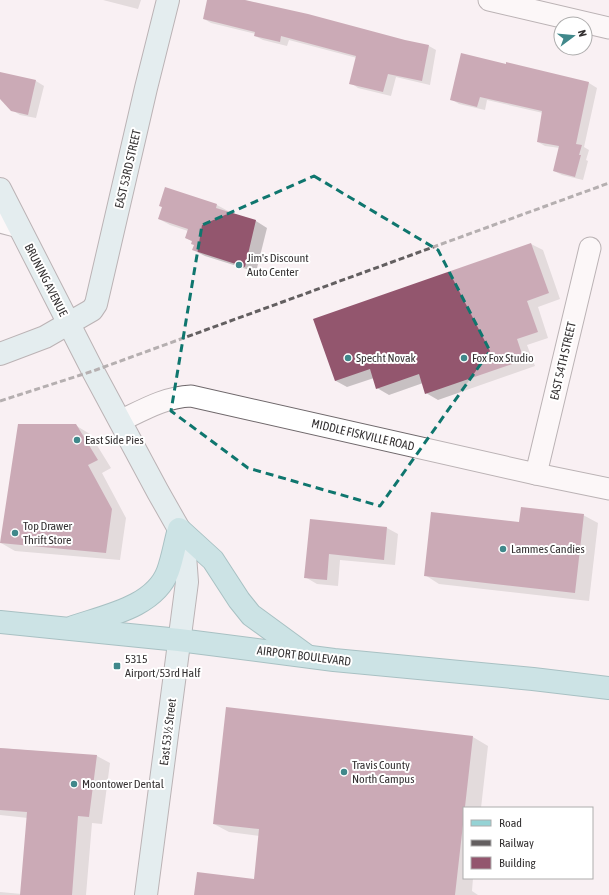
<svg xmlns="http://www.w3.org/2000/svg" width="609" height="895" font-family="'Asap Condensed',sans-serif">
	<rect width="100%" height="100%" fill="#f9f0f3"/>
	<g fill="#0003">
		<polygon points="103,0 141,0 138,9"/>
		<polygon points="208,0 244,0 404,41 429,46 436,50 430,85 396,77 391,96 358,88 351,83 357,58 289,40 287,46 263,40 255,36 256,34 211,23 204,19"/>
		<polygon points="507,64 589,83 597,88 584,147 589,150 586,160 588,161 583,180 562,175 554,171 560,148 545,146 538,142 543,113 487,100 485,110 459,104 451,99 507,65"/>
		<polygon points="0,73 36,81 44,86 36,118 20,115 12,110 0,98"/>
		<polygon points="217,205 228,211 228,212 256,221 267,228 256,272 205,256 193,250 195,245 193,242 186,238 188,231 170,225 159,219 163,207 160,206"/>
		<polygon points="531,244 543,250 560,299 538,307 548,338 527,345 535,366 438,400 426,393 423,383 389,395 377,388 374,378 347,387 336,381 314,320"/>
		<polygon points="75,425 90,434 111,468 102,473 126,518 120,560 15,551 1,543"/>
		<polygon points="583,515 598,523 589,601 439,584 425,575 520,524"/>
		<polygon points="311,520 387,528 398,534 395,565 340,560 338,586 317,584 305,577"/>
		<polygon points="473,737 488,746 481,808 464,808 464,878 473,878 472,891 478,895 195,895 255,880 260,836 229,832 214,824"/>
		<polygon points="0,748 97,756 110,763 102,824 92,823 86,895 0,895 0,892 22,894 28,818 0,815"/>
	</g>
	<g fill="#93566e">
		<polygon points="207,0 245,0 308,14 405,40 429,45 422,81 388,74 383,92 349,84 356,56 281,36 280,42 254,36 255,32 203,19"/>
		<polygon points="461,53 506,64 506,62 589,82 576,144 582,145 579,155 581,155 575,177 553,171 559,146 537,142 542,111 480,97 477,107 450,100"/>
		<polygon points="0,72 36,80 28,115 11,111 0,99"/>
		<polygon points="165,187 217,204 216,208 256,220 245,267 192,250 194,245 191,244 192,241 185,238 188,229 158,219 162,207 159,206"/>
		<polygon points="531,243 549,293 527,301 538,332 517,339 524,360 425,394 419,374 376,389 370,369 335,381 313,319"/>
		<polygon points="18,424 76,424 98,460 88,465 112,509 106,553 0,543"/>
		<polygon points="521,507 584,514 575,593 424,576 431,512 519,522"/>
		<polygon points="310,519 387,527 384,560 329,554 327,580 304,578"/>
		<polygon points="226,707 473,736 455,895 194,895 197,872 254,879 259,829 213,824"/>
		<polygon points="0,748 97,755 89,817 78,816 72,895 20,895 27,812 0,810"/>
	</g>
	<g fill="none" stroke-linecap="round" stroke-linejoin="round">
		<defs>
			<g id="street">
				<polyline points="489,0 609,28"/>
				<polyline points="0,222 19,227"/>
				<path d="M120,421C143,410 165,397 191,396L536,474L609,489"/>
				<polyline points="536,474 590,248"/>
			</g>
			<g id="secondary">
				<polyline points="0,189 93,371 158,492 179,529 185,555 187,582 146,895"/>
				<polyline points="0,354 45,337 92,310 96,304 146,88 168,0"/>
			</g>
			<g id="primary">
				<polyline points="0,622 179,640 334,660 533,679 609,688"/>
				<path d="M73,627C105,616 155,607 168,571C173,557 175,543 179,529L213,560L239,600L251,615L307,656"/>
			</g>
		</defs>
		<use href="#street" stroke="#6f686b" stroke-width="23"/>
		<use href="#secondary" stroke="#6f686b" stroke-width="24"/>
		<use href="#primary" stroke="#46878a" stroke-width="24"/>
		<use href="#street" stroke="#fff" stroke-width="21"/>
		<use href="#secondary" stroke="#cae9ea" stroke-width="22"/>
		<use href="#primary" stroke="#95d3d5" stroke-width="22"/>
		<polyline stroke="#635f60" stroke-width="3" stroke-dasharray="6 3" stroke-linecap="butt" points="0,401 93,371 609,183"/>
	</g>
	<path d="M0 0H609V895H0ZM314,176L438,250L490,351L380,506L248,468L171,411L202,225Z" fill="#f9f0f3" fill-opacity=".55" fill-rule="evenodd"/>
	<path fill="none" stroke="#0f766e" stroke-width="3" stroke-dasharray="8 5" stroke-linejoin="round" d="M314,176L438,250L490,351L380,506L248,468L171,411L202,225Z"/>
	<g fill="#40888b" stroke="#fff" stroke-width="1.5">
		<circle cx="239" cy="265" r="4"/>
		<circle cx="348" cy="358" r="4"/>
		<circle cx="464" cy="358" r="4"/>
		<circle cx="77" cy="440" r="4"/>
		<circle cx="15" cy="533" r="4"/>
		<circle cx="503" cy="549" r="4"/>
		<rect x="113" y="662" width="8" height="8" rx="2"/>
		<circle cx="344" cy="772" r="4"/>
		<circle cx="74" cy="784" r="4"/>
	</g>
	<g text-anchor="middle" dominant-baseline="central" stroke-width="4" stroke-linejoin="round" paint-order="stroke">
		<g font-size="12" fill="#343132" stroke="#fff">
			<text transform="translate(128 169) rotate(-77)">EAST 53RD STREET</text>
			<text transform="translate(46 280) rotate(63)">BRUNING AVENUE</text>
			<text transform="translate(563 361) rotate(-77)">EAST 54TH STREET</text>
			<text transform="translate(363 435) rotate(13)">MIDDLE FISKVILLE ROAD</text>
			<text transform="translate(304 656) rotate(7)">AIRPORT BOULEVARD</text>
			<text transform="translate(168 732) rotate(-83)">East 53½ Street</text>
		</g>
		<g font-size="12" fill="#343132" stroke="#fff" text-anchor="start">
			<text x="247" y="258">Jim's Discount<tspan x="247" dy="14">Auto Center</tspan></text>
			<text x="356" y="358">Specht Novak</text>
			<text x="472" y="358">Fox Fox Studio</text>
			<text x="85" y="440">East Side Pies</text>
			<text x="23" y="526">Top Drawer<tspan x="23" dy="14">Thrift Store</tspan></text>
			<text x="511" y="549">Lammes Candies</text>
			<text x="125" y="659">5315<tspan x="125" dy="14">Airport/53rd Half</tspan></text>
			<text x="352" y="765">Travis County<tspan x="352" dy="14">North Campus</tspan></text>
			<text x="82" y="784">Moontower Dental</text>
		</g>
	</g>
	<rect x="463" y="807" width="130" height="72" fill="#ffffff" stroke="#aeadad"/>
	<rect x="471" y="820" width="20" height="6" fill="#95d3d5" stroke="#aeadad"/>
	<text x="499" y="827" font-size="12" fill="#343132">Road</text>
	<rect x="471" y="840" width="20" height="6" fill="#635f60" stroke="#aeadad"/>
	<text x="499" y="847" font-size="12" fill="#343132">Railway</text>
	<rect x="471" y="857" width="20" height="12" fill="#93566e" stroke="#aeadad"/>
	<text x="499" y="867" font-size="12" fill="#343132">Building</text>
	<g transform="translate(573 36) rotate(74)"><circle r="19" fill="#ffffff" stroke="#aeadad"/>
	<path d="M0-3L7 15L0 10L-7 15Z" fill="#40888b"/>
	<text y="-6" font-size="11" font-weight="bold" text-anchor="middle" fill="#343132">N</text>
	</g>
</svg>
